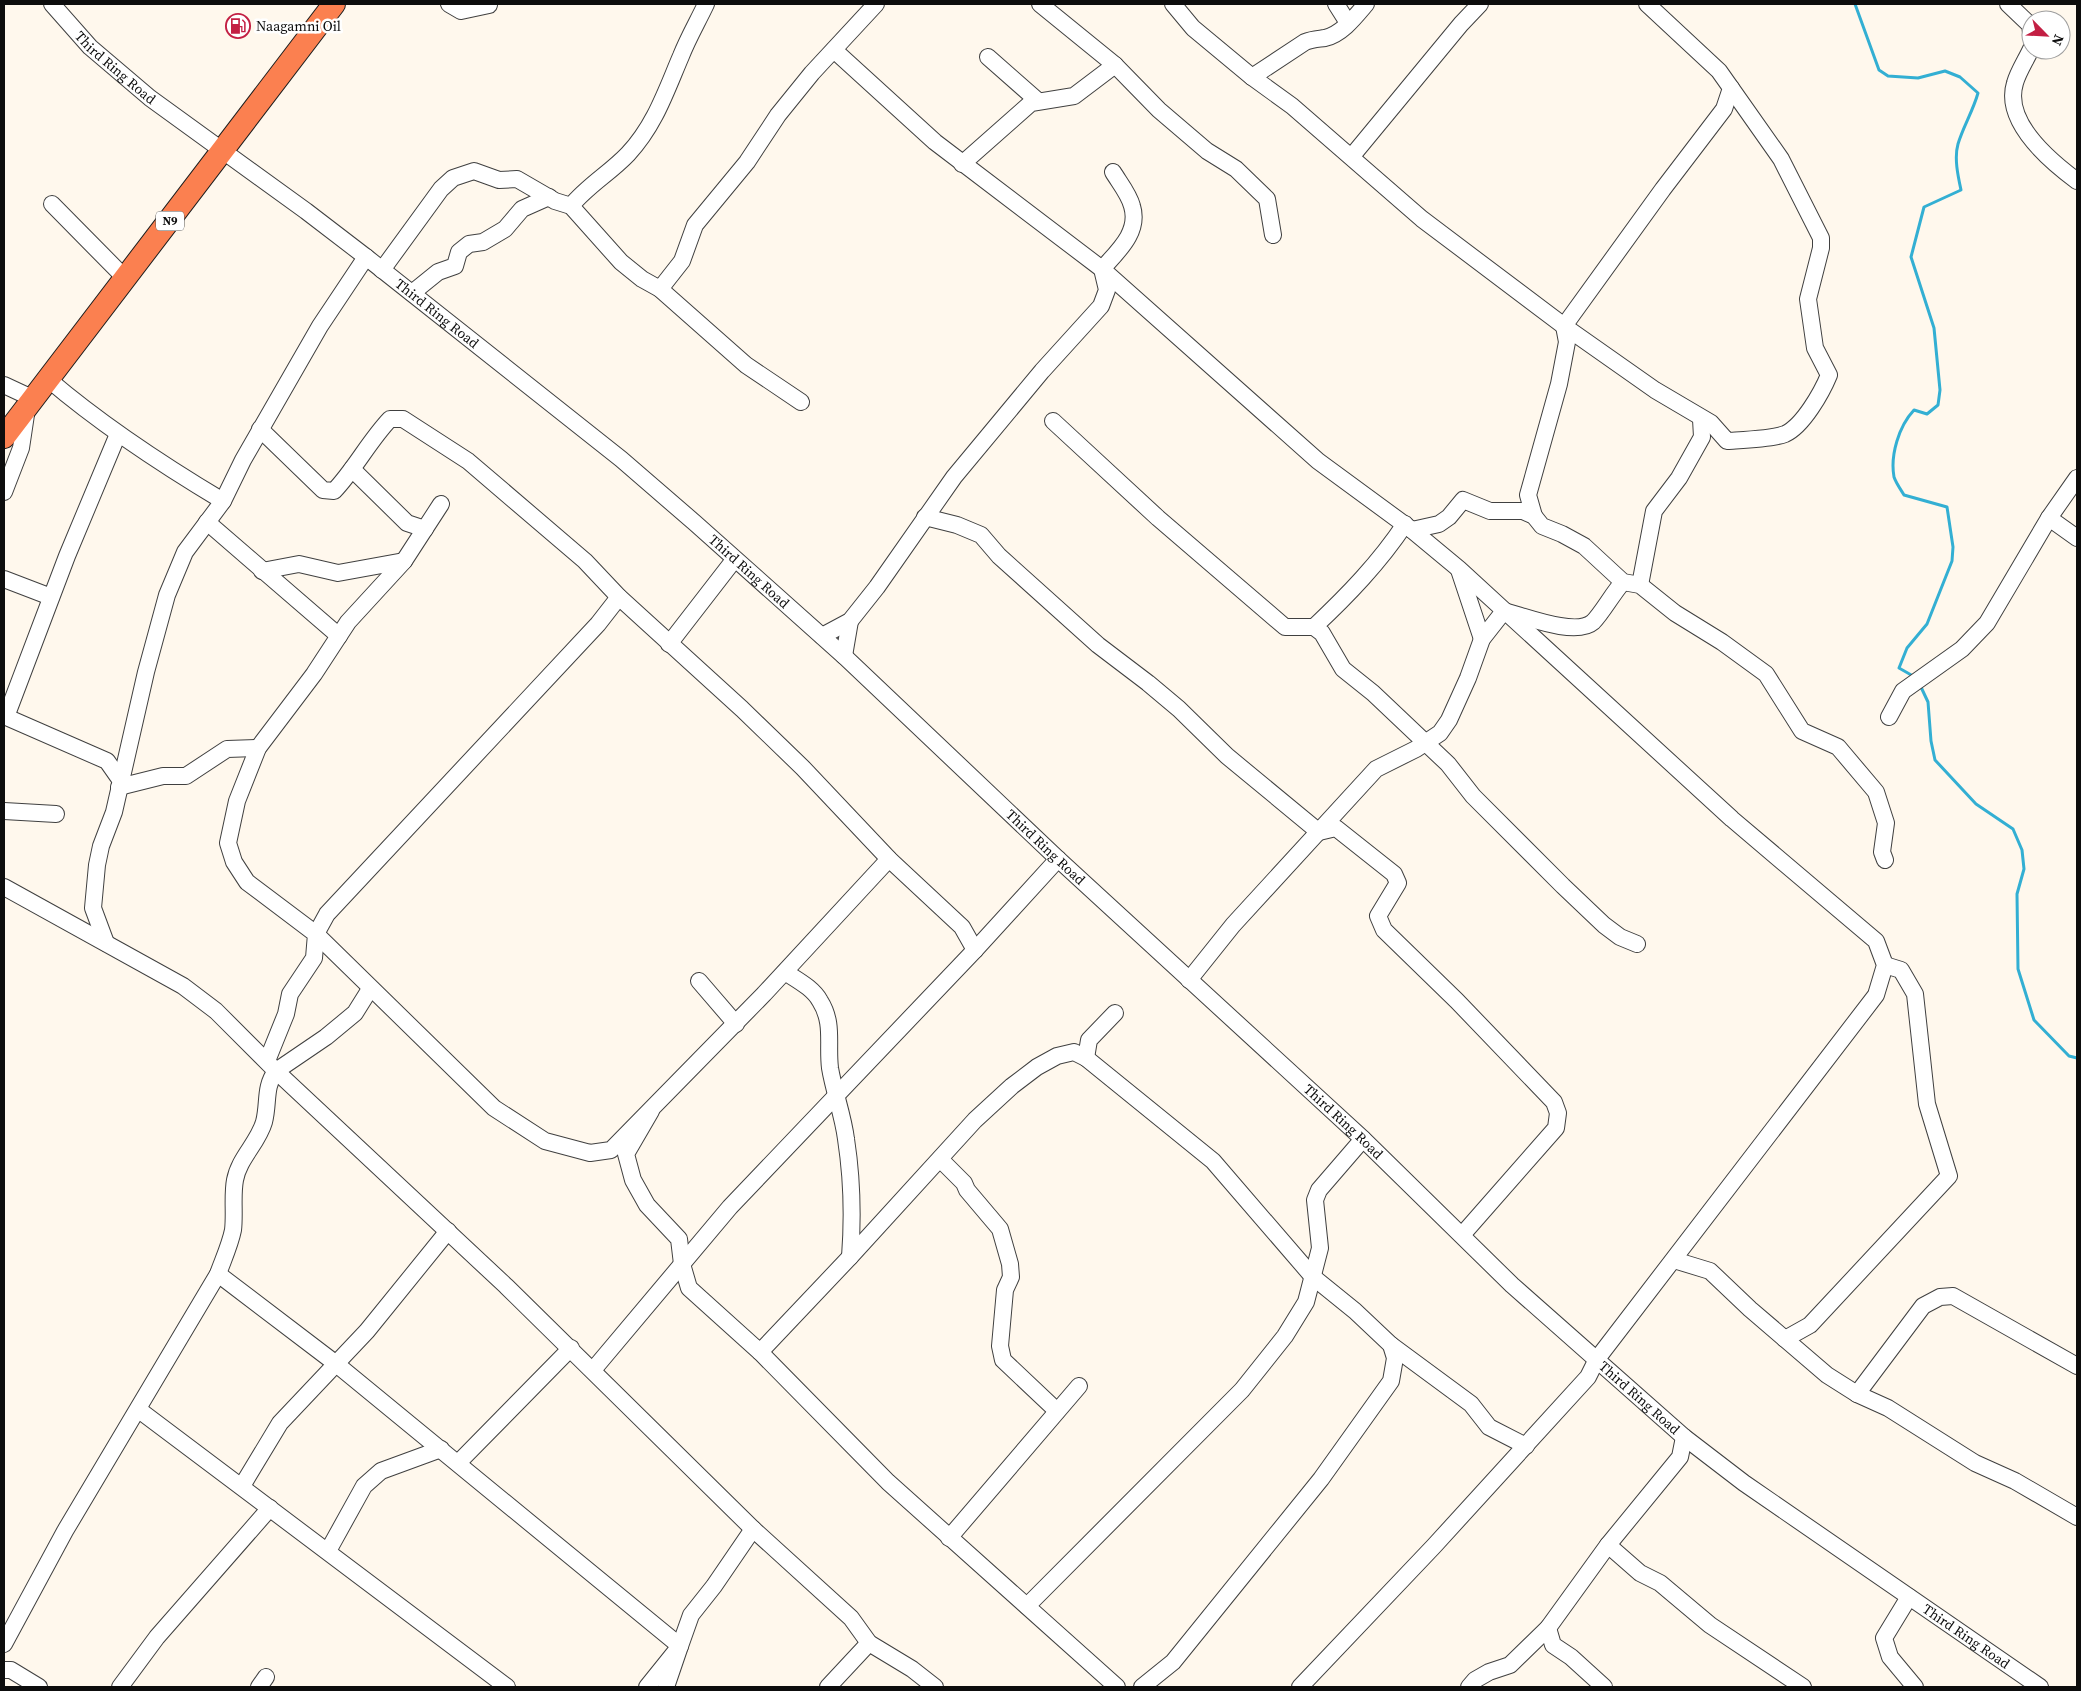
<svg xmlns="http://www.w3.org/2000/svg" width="2081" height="1691" font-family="'Source Serif 4',serif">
	<rect width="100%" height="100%" fill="#fff8ed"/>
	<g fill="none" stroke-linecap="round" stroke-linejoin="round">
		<g stroke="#33afd3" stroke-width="3">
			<path d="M1855,4L1879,70L1888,76L1918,78L1945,71L1960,77L1978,93C1973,111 1963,127 1958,144C1954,158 1958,176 1961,190L1924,207L1911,257L1934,328L1940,390L1938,405L1927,414L1914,410C1899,426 1890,455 1894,477C1896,483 1901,490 1904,495L1947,507L1953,547L1952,561L1927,624L1907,648L1899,668L1913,676"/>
			<polyline points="1920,685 1928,702 1931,741 1935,760 1976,804 2013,829 2022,850 2024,869 2017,894 2018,969 2034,1020 2069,1056 2077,1058"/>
		</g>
		<defs>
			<g id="minor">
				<path id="s1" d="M52,4L90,47L150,98L306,211L366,257L621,459L695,523L844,656L1058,859L1363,1139L1512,1285L1684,1437L1744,1483L2040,1687"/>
				<polyline points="449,4 461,11 489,5"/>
				<polyline points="1040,4 1115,65 1159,110 1207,151 1236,169 1267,199 1273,235"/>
				<path d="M1173,4L1193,28L1252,77L1292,106L1422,219L1564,326L1655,390L1711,423L1727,441C1741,440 1773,439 1785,434C1803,426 1822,392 1829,375L1815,348L1808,299L1821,248V238L1781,159L1731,88"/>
				<polyline points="1336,4 1348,23"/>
				<polyline points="2008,4 2030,25 2031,32"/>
				<path d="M2031,49C2026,60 2018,72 2015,83C2003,122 2050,161 2077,181"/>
				<polyline points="834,50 935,142 1102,269 1318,461 1412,530 1459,569 1732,819 1876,941 1885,965 1876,995 1597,1359 1588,1377 1434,1546 1300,1687"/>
				<polyline points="988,57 1038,101"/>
				<path d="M1252,77L1305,42C1312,39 1318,39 1325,38C1342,34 1355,17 1366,4"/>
				<polyline points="1352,156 1461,24 1480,4"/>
				<polyline points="962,164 1031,103 1074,96 1115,65"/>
				<polyline points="52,204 126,279"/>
				<path d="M571,206C587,186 610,173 628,154C655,125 666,91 681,56C688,38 698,21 706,4"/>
				<polyline points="382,270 441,189 453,178 474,171 499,180 517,179 555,201 571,206 621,262 642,279 660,289 746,365 801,402"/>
				<polyline points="660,289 682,261 695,225 747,162 778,115 812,73 876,4"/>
				<polyline points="412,293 438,272 455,266 459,252 469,244 483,242 505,229 522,209 549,197"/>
				<path d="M48,379C103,426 161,464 223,501"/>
				<polyline points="4,385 34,399"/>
				<polyline points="1053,421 1158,518 1285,627 1314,627 1322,633 1343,669 1373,693 1448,764 1473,796 1563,886 1604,925 1620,937 1637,944"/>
				<path d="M260,429L323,490L334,491C355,469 369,441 390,419H403L468,461L585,561L619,597L742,709L803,768L889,859L962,927L975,950"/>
				<polyline points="352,469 407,523 425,529"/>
				<polyline points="4,492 21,448 27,408"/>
				<polyline points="1534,516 1528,495 1559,384 1567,342 1564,326 1663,189 1724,109 1731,88 1719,71 1647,4"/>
				<polyline points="925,517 957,525 981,535 999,556 1098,645 1148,683 1179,709 1227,756 1319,832 1336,828 1394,874 1398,883 1378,916 1384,930 1457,1001 1554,1102 1558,1113 1556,1128 1462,1235"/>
				<polyline points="2049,518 2077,538"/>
				<polyline points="207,522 339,636"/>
				<polyline points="1412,530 1439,524 1449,517 1463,500 1490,511 1523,511 1534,516 1542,526 1562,534 1584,546 1623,582 1640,585 1675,613 1722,642 1766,674 1802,731 1838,747 1876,792 1886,823 1882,852 1885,860"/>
				<polyline points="1459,570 1482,639"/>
				<polyline points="262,571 299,564 338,573 404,561"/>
				<polyline points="4,579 51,597"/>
				<polyline points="1640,585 1654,511 1679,478 1702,437 1701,419"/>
				<polyline points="619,597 598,624 327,914 316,934 494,1108 545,1141 590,1153 611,1150 764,994 889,859"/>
				<path d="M1314,627C1348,595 1379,563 1405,524"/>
				<path d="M822,636L850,621L877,587L954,477L1042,371L1101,306L1107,290L1102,269C1118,251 1140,232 1132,206C1129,194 1119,182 1113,172"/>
				<polyline points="669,644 734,560"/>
				<polyline points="844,656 850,621"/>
				<polyline points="4,716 107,761 121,781"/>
				<polyline points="6,717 67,556 118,434"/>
				<polyline points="1889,717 1903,691 1962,649 1987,623 2049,518 2077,478"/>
				<polyline points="119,787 163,776 186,776 227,749 258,748"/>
				<polyline points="4,811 56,814"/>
				<polyline points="4,887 183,986 216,1011 276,1071 506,1286 753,1529 851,1618 869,1643 912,1669 935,1687"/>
				<polyline points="106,943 93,908 97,865 101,846 114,812 146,672 167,595 185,552 223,501 243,460 320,326 366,257"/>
				<path d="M785,972C797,980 813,988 820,1001C834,1023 827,1044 830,1068C834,1092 843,1115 846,1139C852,1178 853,1218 850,1257"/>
				<path d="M1189,980L1233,925L1376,769L1416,749L1440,733L1449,720L1468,678L1482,639L1504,611C1524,616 1576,637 1593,622C1602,613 1613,593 1623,582"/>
				<polyline points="699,981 736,1024"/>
				<polyline points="1086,1058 1089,1040 1115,1013"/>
				<polyline points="267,1061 286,1014 290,994 314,958 316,934 247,882 234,862 228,843 237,801 258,748 314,674 348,622 404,561 441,504"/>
				<polyline points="651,1111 626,1154 633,1180 647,1205 679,1239 682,1264 689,1288 760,1352 850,1257 975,1120 1012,1086 1037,1067 1057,1056 1074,1052 1086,1058 1213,1161 1313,1277 1355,1311 1391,1345 1395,1358 1391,1381 1321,1479 1173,1662 1142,1687"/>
				<polyline points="940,1159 964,1183 967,1190 1000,1229 1010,1264 1011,1277 1005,1290 1000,1346 1003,1360 1057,1411"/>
				<polyline points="1674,1260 1710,1271 1750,1309 1827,1375 1857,1394 1888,1408 1975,1463 2015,1481 2077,1517"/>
				<polyline points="218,1274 335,1363 680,1646 666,1687"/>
				<polyline points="1785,1339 1810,1325 1949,1176 1927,1104 1915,994 1901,970 1885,965"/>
				<polyline points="1391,1345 1471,1404 1489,1427 1526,1446"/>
				<polyline points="760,1352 888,1482 1117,1687"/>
				<polyline points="593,1370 730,1207 975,950 1058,859"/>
				<polyline points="1857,1394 1923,1306 1940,1297 1953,1296 2077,1366"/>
				<polyline points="139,1410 507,1687"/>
				<polyline points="458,1463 571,1348"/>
				<polyline points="242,1486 280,1423 367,1331 448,1231"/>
				<polyline points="949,1538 1079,1386"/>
				<polyline points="1608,1545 1640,1573 1660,1583 1710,1625 1803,1687"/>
				<polyline points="328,1551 364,1486 381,1471 441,1449"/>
				<polyline points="1909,1597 1884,1638 1890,1657 1915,1687"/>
				<polyline points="1027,1606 1242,1390 1285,1336 1306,1302 1320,1248 1315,1200 1319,1190 1363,1139"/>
				<polyline points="1548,1628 1553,1645 1571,1657 1604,1687"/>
				<path d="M4,1644L65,1531L218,1274C223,1260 230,1245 233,1230C235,1214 232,1196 235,1180C239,1158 258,1143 264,1122C269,1103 264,1087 276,1071L326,1037L355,1013L370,989"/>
				<polyline points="4,1670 11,1670 39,1687"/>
				<polyline points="120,1687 157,1637 270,1508"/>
				<polyline points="259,1687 266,1677"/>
				<polyline points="647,1687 680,1646 691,1615 714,1586 753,1529"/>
				<polyline points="828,1687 869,1643"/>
				<polyline points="1469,1687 1475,1680 1489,1672 1510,1665 1548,1628 1608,1545 1680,1457 1684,1437"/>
			</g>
			<polyline id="highway" points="4,437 334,4"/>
		</defs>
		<use href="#minor" stroke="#404040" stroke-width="18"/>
		<use href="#highway" stroke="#1e1e1e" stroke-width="24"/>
		<use href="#minor" stroke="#fff" stroke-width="16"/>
		<use href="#highway" stroke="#fb8050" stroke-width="22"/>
	</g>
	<defs>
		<symbol id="fuel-ring" viewBox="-11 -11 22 22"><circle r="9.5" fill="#fff" stroke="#c31f43" stroke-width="1.5"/><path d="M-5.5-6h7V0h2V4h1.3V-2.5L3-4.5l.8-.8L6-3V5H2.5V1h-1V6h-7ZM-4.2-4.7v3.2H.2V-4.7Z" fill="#c31f43"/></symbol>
	</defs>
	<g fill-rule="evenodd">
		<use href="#fuel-ring" x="224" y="12" width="28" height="28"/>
	</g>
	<g text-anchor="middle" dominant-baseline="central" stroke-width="5" stroke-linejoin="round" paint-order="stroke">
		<rect fill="#fff" stroke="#565656" stroke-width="1" x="156" y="211.5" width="28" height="19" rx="4"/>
		<g font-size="12" font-weight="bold" fill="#0d0d0d">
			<text x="170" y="221">N9</text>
		</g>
		<g font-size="14" fill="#0d0d0d" stroke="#fff" text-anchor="start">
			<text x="256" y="26">Naagamni Oil</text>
		</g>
		<g font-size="14" fill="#0d0d0d" stroke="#fff">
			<text stroke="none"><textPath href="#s1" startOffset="90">Third Ring Road</textPath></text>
			<text stroke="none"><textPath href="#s1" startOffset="495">Third Ring Road</textPath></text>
			<text stroke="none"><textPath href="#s1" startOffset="900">Third Ring Road</textPath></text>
			<text stroke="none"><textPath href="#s1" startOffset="1305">Third Ring Road</textPath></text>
			<text stroke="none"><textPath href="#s1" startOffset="1710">Third Ring Road</textPath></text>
			<text stroke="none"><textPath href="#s1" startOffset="2115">Third Ring Road</textPath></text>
			<text stroke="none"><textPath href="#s1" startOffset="2520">Third Ring Road</textPath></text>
		</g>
	</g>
	<rect width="2081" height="1691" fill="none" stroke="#0d0d0d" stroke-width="10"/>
	<g transform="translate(2046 35) rotate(114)"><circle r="24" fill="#ffffff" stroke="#9e9e9e"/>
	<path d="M0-4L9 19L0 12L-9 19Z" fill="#c31f43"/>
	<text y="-8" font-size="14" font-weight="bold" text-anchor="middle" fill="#0d0d0d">N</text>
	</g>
</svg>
